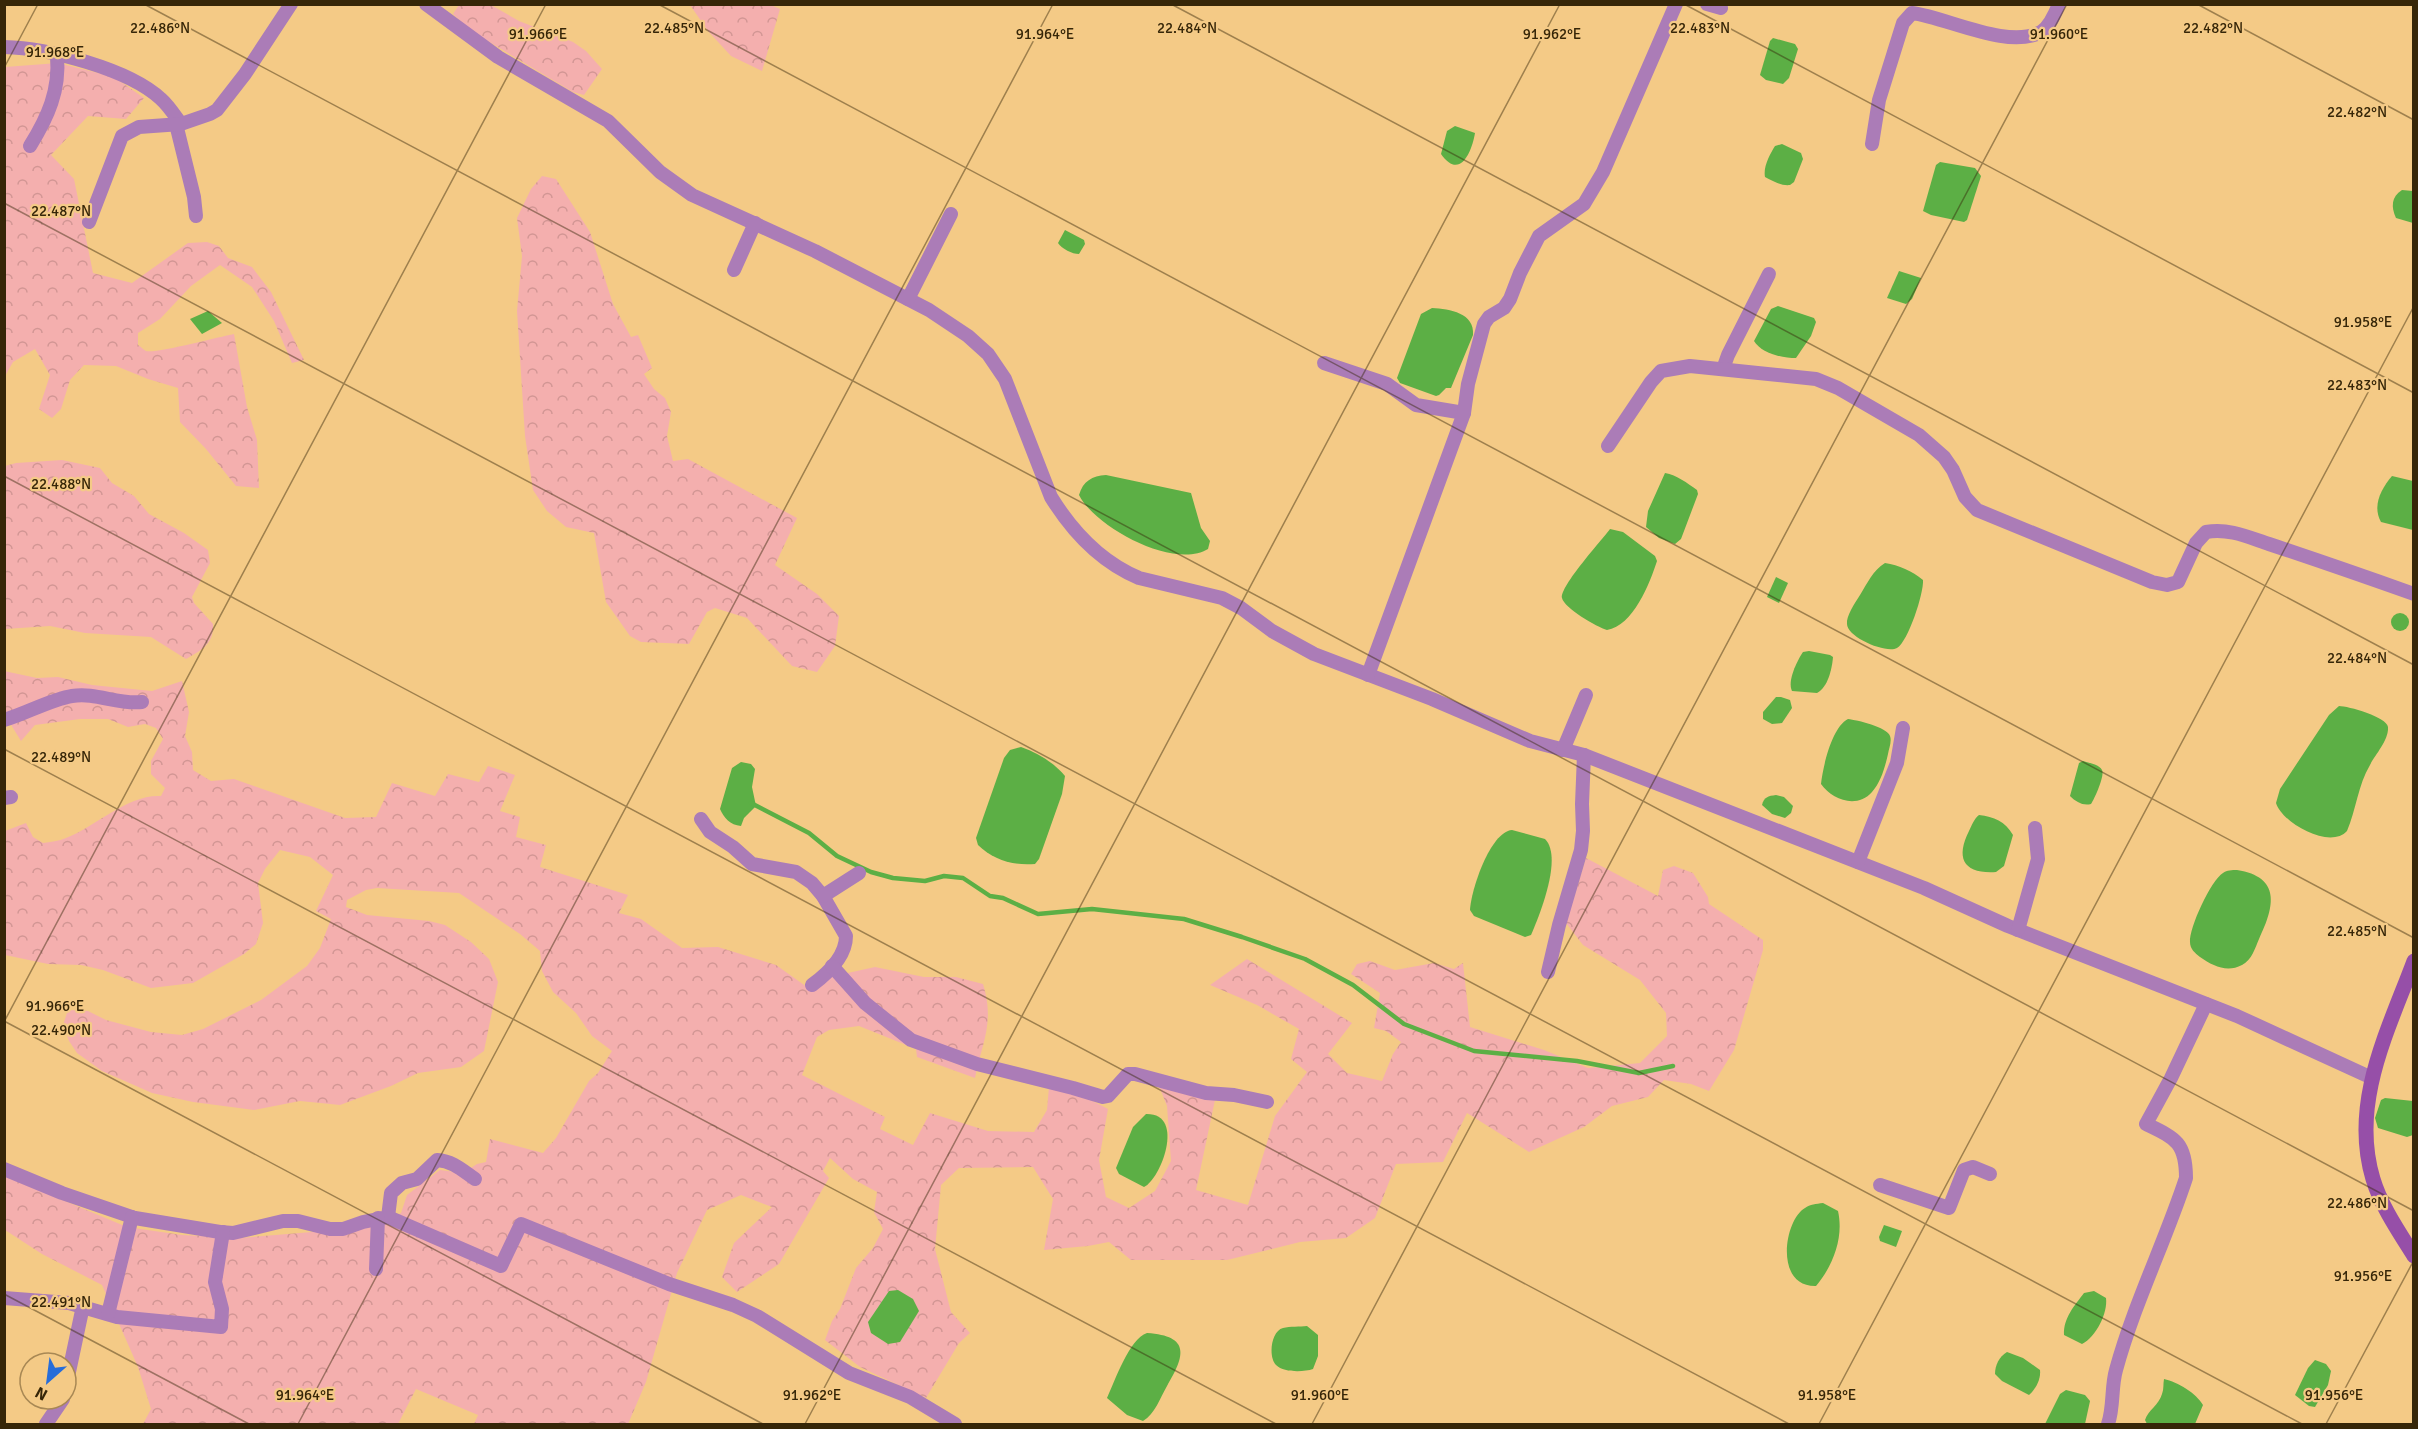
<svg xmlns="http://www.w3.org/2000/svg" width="2418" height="1429" font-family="Signika,sans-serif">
	<defs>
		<pattern id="forest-crowns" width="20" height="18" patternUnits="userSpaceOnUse" patternTransform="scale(1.5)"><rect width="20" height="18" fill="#f4afae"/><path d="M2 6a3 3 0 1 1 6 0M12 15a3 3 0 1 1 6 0" fill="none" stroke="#d29694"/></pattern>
	</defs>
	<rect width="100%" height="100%" fill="#f4ca86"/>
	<g fill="url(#forest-crowns)">
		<polygon points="459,5 491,5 519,21 573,42 586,51 602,69 584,95 573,92 471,31 453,14"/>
		<polygon points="690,5 771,5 780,9 762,71 731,56 708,31"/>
		<path d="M58,63L114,77L144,98L126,119L88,116L51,155L74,179L93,273L132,283L188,243L207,242L219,246L228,258L252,267L271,292L304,360L292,363L274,321L252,287L220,265L191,286L160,319L138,333V345C140,346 144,350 146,351C155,354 218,337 234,334L247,407L257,440L259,488L236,486L206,449L180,422L178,388L148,379L116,366L84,365L70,380L61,409L52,418L39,409L50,375L35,349L13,362L5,376V67Z"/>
		<polygon points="542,176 556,179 590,232 613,304 631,337 638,335 652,368 644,374 654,389 665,398 671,412 667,436 673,461 688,459 797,518 775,565 817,594 839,616 835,646 817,672 792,666 747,618 715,608 707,612 689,644 641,642 630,636 606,602 594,533 566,527 547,511 533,490 525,436 517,311 522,256 517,218 531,189"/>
		<path d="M62,460L100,468L112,483L134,496L149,514L184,533L208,550L210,563L192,597L194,603L213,624C214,644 202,650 186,659L151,637L85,633L50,626L5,629V466L16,463Z"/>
		<path d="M4,671L37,678L58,677L92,685L152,691L182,681L189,712L185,736L192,752L193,770L211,781L234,779L345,818L376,817L392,783L435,796L448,774L479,782L488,766L515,775L500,811L520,817L516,837L546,845L540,867L628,895L619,913L641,919L682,948L718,947L776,965L807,987L834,976L875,967L924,977H956L983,984C995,1023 982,1042 975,1078L917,1057L916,1049L859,1026L829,1030L817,1037L802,1075L885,1117L880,1129L913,1145L930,1113L988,1131L1034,1132L1047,1110L1049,1087L1081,1095L1108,1109L1099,1160L1106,1197L1129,1208L1155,1191L1171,1161L1167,1106L1159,1086L1215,1100L1196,1190L1248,1205L1275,1116L1307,1072L1291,1059L1299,1029L1257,1005L1210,985L1247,959L1352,1023L1328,1054L1347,1073L1382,1081L1393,1054L1401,1042L1386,1031L1374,1028L1380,993L1351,974L1357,964L1370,961L1395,970L1434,963L1454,969L1463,963L1470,1027L1544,1050L1588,1068L1640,1063L1667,1036L1666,1013L1640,980L1583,945L1566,923L1586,858L1658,896L1663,870L1674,866L1693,873L1708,897L1709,904L1763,940V950L1734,1050L1709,1091L1691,1084L1664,1080L1648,1097L1612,1106L1584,1127L1529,1152L1467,1113L1443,1162L1396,1164L1375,1218L1346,1238L1300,1242L1227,1260H1131L1109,1242L1088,1246L1044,1250L1053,1199L1033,1167L959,1168L941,1185L935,1249L951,1312L970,1333L959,1343L926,1398L860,1367L825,1340L832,1321L840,1309L856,1268L873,1248L883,1229L874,1212L877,1192L853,1179L830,1158L823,1171L829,1178L779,1264L737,1292L722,1277L734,1243L772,1207L741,1195L707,1210L677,1273L646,1382L628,1424H474L478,1415L416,1389L398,1424H143L151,1409L138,1367L102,1285L42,1254L5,1230V1176L127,1227L182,1235L240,1238L324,1231L375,1226L401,1213L407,1195L440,1170L463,1173L477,1164L486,1162L490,1139L543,1153L556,1138L589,1081L598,1073L612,1051L592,1036L576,1013L553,992L542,971L540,951L520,934L459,893L377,888L366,890L347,900L346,907L367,915L429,921L445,925L471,942L489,959L498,982L484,1051L461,1067L418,1073L391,1086L340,1105L300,1101L254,1110L193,1102L152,1093L102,1071L77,1053L69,1041L63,1025L68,1010L88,1011L106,1020L151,1032L182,1035L203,1029L261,1000L307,966L320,948L331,919L316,911L333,875L310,857L280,850L265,869L258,883L263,923L256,944L244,954L193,983L151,988L103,970L81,965L48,964L5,955V831L26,823L33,837L43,843C50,842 59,841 66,838C95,827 128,794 161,796L165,788L151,774V761L163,739L156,728L145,724L128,727L108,719H80L35,725L21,741L5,715Z"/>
	</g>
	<g fill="#5caf45">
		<polygon points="1773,38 1795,44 1798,49 1789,78 1783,84 1766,80 1760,75 1770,41"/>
		<path d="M1455,126L1475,133C1472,151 1460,181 1441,154L1447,131Z"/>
		<path d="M1782,144L1801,153L1803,159L1794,182L1790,185C1781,186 1773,181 1765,177C1763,167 1770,154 1775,146Z"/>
		<polygon points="1940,162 1975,168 1981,176 1967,220 1964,222 1931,215 1923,211 1936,165"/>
		<path d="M2402,190L2413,191V223L2396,218C2391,207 2391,197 2402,190Z"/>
		<path d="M1065,230L1084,240L1085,244L1079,254C1072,254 1062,249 1058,243Z"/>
		<polygon points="1899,271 1921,278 1912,299 1906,304 1887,298"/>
		<path d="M1778,306L1814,318L1816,322L1811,336L1796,358C1782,358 1761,353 1754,341L1771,309Z"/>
		<path d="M1432,308C1450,309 1475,313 1473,335L1451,388H1446L1439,395L1436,396L1400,383L1397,378L1421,314Z"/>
		<polygon points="208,311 222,323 202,334 190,319"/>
		<path d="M1665,473C1677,475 1687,483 1697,490L1698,494L1681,539L1675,544L1659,538L1646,527L1648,511Z"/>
		<path d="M1106,475L1191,493L1201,528L1210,541L1208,549C1174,570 1095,527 1079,495C1083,481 1092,476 1106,475Z"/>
		<path d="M2392,476L2413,481V530L2381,522C2372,506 2381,489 2392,476Z"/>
		<path d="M1610,529L1623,532L1655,556L1657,561C1650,583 1633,626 1607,630C1597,627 1564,608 1562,598C1560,586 1602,540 1610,529Z"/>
		<path d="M1885,563C1899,565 1912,571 1923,580C1924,593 1908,642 1897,648C1886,654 1847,637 1847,624C1846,616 1855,603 1860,595C1867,584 1873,570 1885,563Z"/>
		<polygon points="1776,577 1788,583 1779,603 1767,597"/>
		<circle cx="2400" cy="622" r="9"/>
		<path d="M1809,651L1830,655L1833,657C1832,669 1828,687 1817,693L1792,691C1787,681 1797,661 1803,652Z"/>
		<polygon points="1776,697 1781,697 1790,700 1792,708 1782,723 1772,724 1763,719 1763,712"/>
		<path d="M2339,706C2348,706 2387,717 2388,727C2389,740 2375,755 2370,765C2358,785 2356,810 2347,831C2330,850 2282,823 2276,803L2280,789L2329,715Z"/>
		<path d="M1848,719C1857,720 1887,727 1890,736C1892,741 1889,748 1888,754C1885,767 1881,782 1872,792C1857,809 1832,800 1821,784C1823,766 1832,727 1848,719Z"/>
		<path d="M1021,747C1038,753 1053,762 1065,776L1062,794L1039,859L1035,864C1014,866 993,860 978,845L976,838L1004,758L1010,750Z"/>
		<path d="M2083,761C2089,763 2099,764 2102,770C2105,775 2095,798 2091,804C2083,806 2076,802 2070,796L2079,763Z"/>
		<path d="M741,762L751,764L755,769L752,787L756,806L744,818L741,826C730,825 724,818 720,809L732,768Z"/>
		<path d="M1776,795L1784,797L1793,806L1791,813L1785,818L1772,814L1762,805C1764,797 1768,796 1776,795Z"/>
		<path d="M1979,815C1994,817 2005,821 2013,835L2004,866L1996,872C1964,874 1955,859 1969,831C1972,825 1974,819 1979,815Z"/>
		<path d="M1512,830L1545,839C1563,857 1540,914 1531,935L1525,937L1474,916L1470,910C1471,890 1490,832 1512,830Z"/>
		<path d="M2237,870C2281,877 2275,906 2259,939C2255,948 2252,960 2242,965C2227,973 2213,966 2200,957C2195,953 2190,949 2190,942C2189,928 2211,880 2223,873C2227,870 2232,870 2237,870Z"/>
		<polygon points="2385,1098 2413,1101 2413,1135 2407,1137 2378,1128 2375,1118 2381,1100"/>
		<path d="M1146,1114C1186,1113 1161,1179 1144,1187L1119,1174L1116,1168L1133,1127Z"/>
		<path d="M1823,1203L1838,1211C1844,1237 1833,1266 1816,1286C1774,1287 1784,1220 1805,1208C1810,1204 1816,1204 1823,1203Z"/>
		<polygon points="1884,1225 1902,1231 1896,1247 1880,1241 1879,1237"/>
		<polygon points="898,1290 913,1299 919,1311 900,1342 888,1344 871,1333 868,1322 889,1291"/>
		<path d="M2094,1291L2106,1298C2108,1313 2096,1337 2082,1344L2064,1335C2063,1318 2075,1305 2084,1293Z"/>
		<path d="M1307,1326L1318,1335V1356L1313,1369C1304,1372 1284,1373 1276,1365C1268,1357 1271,1331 1283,1328C1290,1326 1300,1327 1307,1326Z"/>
		<path d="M1147,1333C1191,1336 1185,1356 1167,1386C1160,1398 1155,1414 1143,1421L1127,1415L1107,1398C1115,1381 1129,1339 1147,1333Z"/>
		<path d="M2007,1352L2023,1358L2040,1370C2041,1379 2036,1389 2029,1395L2002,1381L1995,1374C1995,1365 1999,1357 2007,1352Z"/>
		<polygon points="2315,1360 2326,1364 2331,1371 2328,1385 2315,1407 2309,1406 2295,1395 2308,1368"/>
		<path d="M2164,1379C2178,1382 2196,1393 2203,1405L2195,1424H2147L2145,1420C2148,1410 2159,1405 2162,1394C2164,1389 2163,1384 2164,1379Z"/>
		<polygon points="2066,1390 2085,1395 2090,1401 2085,1424 2045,1424 2060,1394"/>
	</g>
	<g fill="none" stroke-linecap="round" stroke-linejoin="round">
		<polyline stroke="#5caf45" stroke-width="4.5" points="751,803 809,833 837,856 871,872 893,878 925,881 944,876 963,878 990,896 1003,898 1038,914 1092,909 1184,919 1242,937 1305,959 1353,985 1404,1024 1474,1051 1577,1061 1639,1073 1673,1066"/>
		<g stroke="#ab7cb7" stroke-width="14">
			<path d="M426,4L498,57L608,121L660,172L692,195L815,251L929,310L968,336L988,354L1005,379L1051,497C1072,531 1101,562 1139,578L1222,598L1241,608L1272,631L1314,654L1432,699L1530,741L1584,755L1924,888L2008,926L2237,1016L2372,1078"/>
			<polyline points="1707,4 1721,8"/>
			<path d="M4,47C48,48 129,69 161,99C169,106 175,116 181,124"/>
			<polyline points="176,124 194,197 196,216"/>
			<path d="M1872,144L1879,100L1903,23L1912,13C1946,17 2008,50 2041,32C2050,26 2055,14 2059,4"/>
			<path d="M30,146C48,117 60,90 57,56"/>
			<polyline points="89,222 122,136 139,127 181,124 210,114 217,110 245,74 291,4"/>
			<polyline points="734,270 755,223"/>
			<polyline points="908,299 951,214"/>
			<polyline points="1324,363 1387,384 1416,405 1464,413"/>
			<polyline points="1723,369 1728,355 1769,274"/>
			<path d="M1608,446L1651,382L1661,371L1690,366L1816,379L1838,388L1919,435L1944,457L1953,470L1965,497L1977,510L2152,582L2167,585L2178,582L2196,543L2206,532C2229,528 2248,537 2269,544C2317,560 2366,577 2414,594"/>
			<polyline points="1368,675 1464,413 1468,384 1484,324 1489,317 1504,308 1510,299 1520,273 1539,236 1584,204 1603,172 1676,4"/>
			<path d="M4,720C25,714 52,699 72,696C96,692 118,705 142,702"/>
			<polyline points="1563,750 1586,695"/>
			<polyline points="4,798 11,797"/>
			<path d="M701,819L710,832L733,847L752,864L796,872L812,883L823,896L846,936C846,956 827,974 812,985"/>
			<polyline points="1858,862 1897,763 1903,728"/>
			<polyline points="823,896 859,873"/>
			<polyline points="2018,930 2038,859 2035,828"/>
			<polyline points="832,966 865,1003 911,1040 977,1064 1073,1088 1103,1097 1108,1096 1128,1074 1135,1074 1206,1093 1234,1095 1267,1102"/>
			<polyline points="1548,972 1559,925 1581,850 1583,831 1582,804 1584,755"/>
			<polyline points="4,1169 62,1193 135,1218 220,1232 233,1233 283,1221 298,1221 330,1229 343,1229 363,1222 388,1217 501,1266 521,1224 669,1284 733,1305 757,1316 849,1373 910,1397 955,1424"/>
			<polyline points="1880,1185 1949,1208 1964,1170 1973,1167 1990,1174"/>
			<path d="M388,1217L391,1193L402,1183L417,1179L437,1160C453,1161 462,1170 475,1179"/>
			<polyline points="376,1269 378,1218"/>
			<polyline points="4,1298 69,1303 117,1317 221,1327 222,1309 215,1282 223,1232"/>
			<polyline points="108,1314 132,1217"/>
			<polyline points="66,1386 83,1306"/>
			<polyline points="46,1424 63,1399"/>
			<path d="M2108,1424C2114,1407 2111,1387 2116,1370C2134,1304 2165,1242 2186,1178C2186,1142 2175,1138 2146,1124L2171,1078L2206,1004"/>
		</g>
		<path stroke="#964fa8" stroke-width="15" d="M2414,961C2388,1031 2350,1103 2373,1179C2381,1206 2399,1232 2414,1256"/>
	</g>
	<path fill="none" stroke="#362608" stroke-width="1.5" stroke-opacity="0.45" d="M144,4L2414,1211M658,4L2414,938M1171,4L2414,665M1684,4L2414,393M2197,4L2414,120M4,68L38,4M4,203L2302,1424M4,476L1789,1424M4,749L1276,1424M4,1021L763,1424M4,1022L546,4M4,1294L249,1424M298,1424L1053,4M805,1424L1560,4M1312,1424L2067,4M1819,1424L2414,306M2326,1424L2414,1260"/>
	<g font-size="15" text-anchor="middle" fill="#362608" stroke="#f4ca86" stroke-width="4.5" stroke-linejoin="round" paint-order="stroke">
		<text x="160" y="33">22.486°N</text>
		<text x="674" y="33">22.485°N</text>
		<text x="1187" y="33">22.484°N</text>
		<text x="2213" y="33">22.482°N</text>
		<text x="1700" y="33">22.483°N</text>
		<text x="538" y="39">91.966°E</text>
		<text x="1045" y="39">91.964°E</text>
		<text x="1552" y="39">91.962°E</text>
		<text x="2059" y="39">91.960°E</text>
		<text x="55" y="57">91.968°E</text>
		<text x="2357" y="117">22.482°N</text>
		<text x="61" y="216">22.487°N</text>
		<text x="2363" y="327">91.958°E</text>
		<text x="2357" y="390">22.483°N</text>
		<text x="61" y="489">22.488°N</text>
		<text x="2357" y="663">22.484°N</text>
		<text x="61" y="762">22.489°N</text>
		<text x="2357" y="936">22.485°N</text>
		<text x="55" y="1011">91.966°E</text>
		<text x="61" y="1035">22.490°N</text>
		<text x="2357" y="1208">22.486°N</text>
		<text x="2363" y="1281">91.956°E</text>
		<text x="61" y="1307">22.491°N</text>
		<text x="305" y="1400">91.964°E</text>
		<text x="812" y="1400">91.962°E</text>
		<text x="1320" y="1400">91.960°E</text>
		<text x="1827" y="1400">91.958°E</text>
		<text x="2334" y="1400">91.956°E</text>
	</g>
	<rect width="2418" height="1429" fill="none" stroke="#362608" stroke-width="12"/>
	<g transform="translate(48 1381) rotate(208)"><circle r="28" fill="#f4ca86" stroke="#a88854" stroke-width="1.5"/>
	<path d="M0-4.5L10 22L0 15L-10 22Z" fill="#276dd9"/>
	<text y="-9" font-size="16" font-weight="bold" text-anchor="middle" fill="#362608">N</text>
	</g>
</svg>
